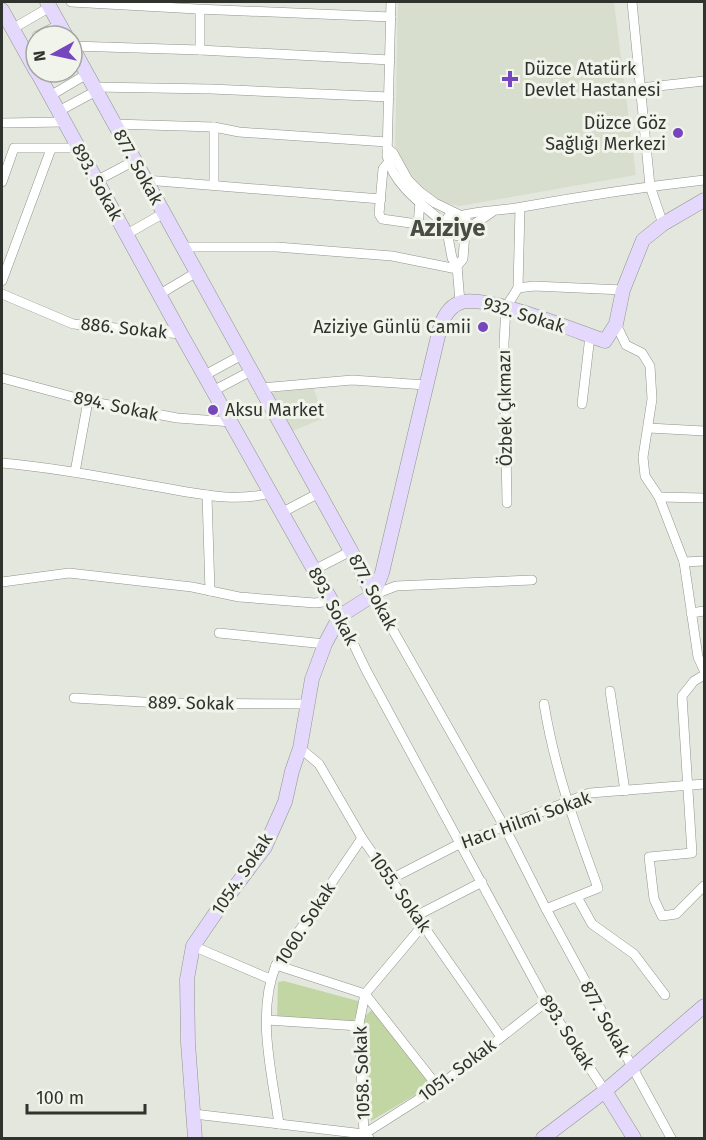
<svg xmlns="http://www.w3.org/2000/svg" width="706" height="1140" font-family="'Fira Sans',sans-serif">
	<rect width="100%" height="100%" fill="#e3e7de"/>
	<g fill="#d8dece">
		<polygon points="398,2 614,2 636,175 460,206 440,202 418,184 395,156"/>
		<polygon points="313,387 324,418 290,432 270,393"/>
	</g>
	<g fill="#c2d6a3">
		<polygon points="284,981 358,1001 360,1006 352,1024 277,1018 278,982"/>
		<polygon points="374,1008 432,1085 371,1121 363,1038 364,1017"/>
	</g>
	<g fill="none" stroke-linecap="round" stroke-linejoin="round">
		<defs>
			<g id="street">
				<polyline points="71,2 197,9 391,17"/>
				<path d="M391,2L387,156C394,186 423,205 445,224"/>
				<polyline points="632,2 650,186 663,224"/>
				<polyline points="12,29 50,7"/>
				<polyline points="37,36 59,25"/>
				<polyline points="72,46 200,50 390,60"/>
				<polyline points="200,50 200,10"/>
				<polyline points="94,87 211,89 389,97"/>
				<polyline points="640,88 704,81"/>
				<polyline points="50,96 87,74"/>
				<polyline points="59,111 96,91"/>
				<polyline points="2,123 64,122"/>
				<polyline points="114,124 214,127 239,132 387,142"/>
				<polyline points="387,148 393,153 408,180 420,192 435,203 466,218 467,229 458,236 450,234 445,224 448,217 455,213"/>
				<polyline points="388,163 383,169 379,214 382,219 446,228"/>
				<polyline points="98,180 134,161"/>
				<polyline points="146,180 381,199"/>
				<polyline points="2,182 14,148 79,148"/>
				<polyline points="214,185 214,127"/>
				<path d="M463,215C482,210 502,211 522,207C583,196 643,187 704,180"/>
				<polyline points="418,225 420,202"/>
				<polyline points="467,229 492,212"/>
				<polyline points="447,231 452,258 457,266 460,302"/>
				<polyline points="127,234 164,213"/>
				<polyline points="183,247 277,247 392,256 457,269"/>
				<polyline points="457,266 463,259 465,232"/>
				<polyline points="2,281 51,149"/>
				<polyline points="518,288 534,286 623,290"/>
				<polyline points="2,294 73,324 181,334"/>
				<polyline points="160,294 197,272"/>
				<polyline points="616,324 626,345 642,353 650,366 652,399 643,457 645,476 659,497 684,562 698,657 704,670"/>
				<polyline points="205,375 242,355"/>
				<polyline points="2,378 88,401 177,418 232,422"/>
				<polyline points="261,388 352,380 426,385"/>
				<polyline points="213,391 251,371"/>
				<polyline points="582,404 590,336"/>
				<polyline points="649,428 704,431"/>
				<path d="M2,463C50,467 99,476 147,485C187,491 231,504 270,493"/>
				<polyline points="75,472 88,401"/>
				<polyline points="207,495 210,591"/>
				<polyline points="659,497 704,498"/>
				<polyline points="507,503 504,343 506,307 518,288 520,208"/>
				<polyline points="281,513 319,493"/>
				<polyline points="684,562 704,561"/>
				<polyline points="314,570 351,551"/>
				<polyline points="532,580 396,586 373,595 504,826 546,909 671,1138"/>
				<polyline points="2,582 69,573 192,587 239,597 315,603 331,601"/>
				<polyline points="691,613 704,611"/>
				<polyline points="340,616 366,670 546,1002 605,1091"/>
				<polyline points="219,633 325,644"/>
				<polyline points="704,675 694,681 682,696 692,853 649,857 654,899 662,916 676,914 704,886"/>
				<polyline points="610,691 625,791"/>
				<polyline points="74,698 160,703 307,704"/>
				<path d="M544,704C555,771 575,825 598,888L546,909"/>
				<polyline points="300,748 319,764 362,838 501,1037"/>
				<polyline points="391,879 461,843 590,793 704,784"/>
				<polyline points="577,897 592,924 634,954 665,995"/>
				<polyline points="416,916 482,882"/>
				<polyline points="423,925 365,994 359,1024 364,1134 438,1087 546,1002"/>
				<polyline points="193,946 270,979"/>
				<polyline points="276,965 365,994 438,1087"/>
				<polyline points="267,1020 359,1026"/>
				<polyline points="194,1114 364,1134 369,1138"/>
				<path d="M279,1124C272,1073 256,1014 276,965L362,838"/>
			</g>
			<g id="secondary">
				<polyline points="47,2 66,36"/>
				<polyline points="2,10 36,71"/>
				<polyline points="72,47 351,551 373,595"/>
				<polyline points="37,72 181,334 340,616"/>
				<path d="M373,595L382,573L439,332C442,320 447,308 459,303C482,292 578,332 605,341L616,324L623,290L643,240L663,224L704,200"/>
				<polyline points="605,1091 634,1138"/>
				<polyline points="195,1138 188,1043 187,979 193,946 219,908 265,847 285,802 292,771 300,748 312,679 325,644 340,616 373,595"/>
				<polyline points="543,1138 605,1091 704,1006"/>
			</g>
		</defs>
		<use href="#street" stroke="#90948b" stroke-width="10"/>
		<use href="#secondary" stroke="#90948b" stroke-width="15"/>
		<use href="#street" stroke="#fff" stroke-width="9"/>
		<use href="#secondary" stroke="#e4d8fc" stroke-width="14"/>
	</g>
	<g fill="#7546be" stroke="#f0f4eb" stroke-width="2">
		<path d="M507 70h6v6h6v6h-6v6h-6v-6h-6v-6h6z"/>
		<circle cx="678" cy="133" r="6"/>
		<circle cx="483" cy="327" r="6"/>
		<circle cx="213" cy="410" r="6"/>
	</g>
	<g text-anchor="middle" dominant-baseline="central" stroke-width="6" stroke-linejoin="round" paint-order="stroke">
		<g font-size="18" fill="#30322e" stroke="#f0f4eb" text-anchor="start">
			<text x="524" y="69">Düzce Atatürk<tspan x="524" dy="21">Devlet Hastanesi</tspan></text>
			<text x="666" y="123" text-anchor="end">Düzce Göz<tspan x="666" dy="21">Sağlığı Merkezi</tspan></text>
			<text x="471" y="327" text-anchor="end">Aziziye Günlü Camii</text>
			<text x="225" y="410">Aksu Market</text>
		</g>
		<g font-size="18" fill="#30322e" stroke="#f0f4eb">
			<text transform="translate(138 167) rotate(61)">877. Sokak</text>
			<text transform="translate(97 182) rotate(61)">893. Sokak</text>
			<text transform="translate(524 315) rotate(17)">932. Sokak</text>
			<text transform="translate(124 328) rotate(6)">886. Sokak</text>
			<text transform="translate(116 406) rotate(12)">894. Sokak</text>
			<text transform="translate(505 408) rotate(-91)">Özbek Çıkmazı</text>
			<text transform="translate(373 592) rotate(62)">877. Sokak</text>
			<text transform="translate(333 606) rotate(62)">893. Sokak</text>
			<text transform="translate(191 703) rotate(1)">889. Sokak</text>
			<text transform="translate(526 820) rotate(-20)">Hacı Hilmi Sokak</text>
			<text transform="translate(242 874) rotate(-56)">1054. Sokak</text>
			<text transform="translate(400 892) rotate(55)">1055. Sokak</text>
			<text transform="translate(305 924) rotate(-57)">1060. Sokak</text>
			<text transform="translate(605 1019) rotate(61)">877. Sokak</text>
			<text transform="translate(567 1032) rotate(57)">893. Sokak</text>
			<text transform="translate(457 1070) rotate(-37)">1051. Sokak</text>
			<text transform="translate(362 1073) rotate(-92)">1058. Sokak</text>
		</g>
		<g font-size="24" font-weight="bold" fill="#494c45" stroke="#f0f4eb">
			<text x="448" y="228">Aziziye</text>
		</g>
	</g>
	<rect width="706" height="1140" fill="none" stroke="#30322e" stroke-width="6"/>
	<g transform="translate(54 54) rotate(262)"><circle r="28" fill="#f0f4eb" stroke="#a3a69f" stroke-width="1.5"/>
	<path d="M0-4.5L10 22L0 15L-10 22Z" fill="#7546be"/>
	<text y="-9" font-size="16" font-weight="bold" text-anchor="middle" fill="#30322e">N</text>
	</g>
	<path d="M27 1104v9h118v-9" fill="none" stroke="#30322e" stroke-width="3"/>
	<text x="36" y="1104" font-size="18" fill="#30322e" stroke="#f0f4eb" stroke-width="4.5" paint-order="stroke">100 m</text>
</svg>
